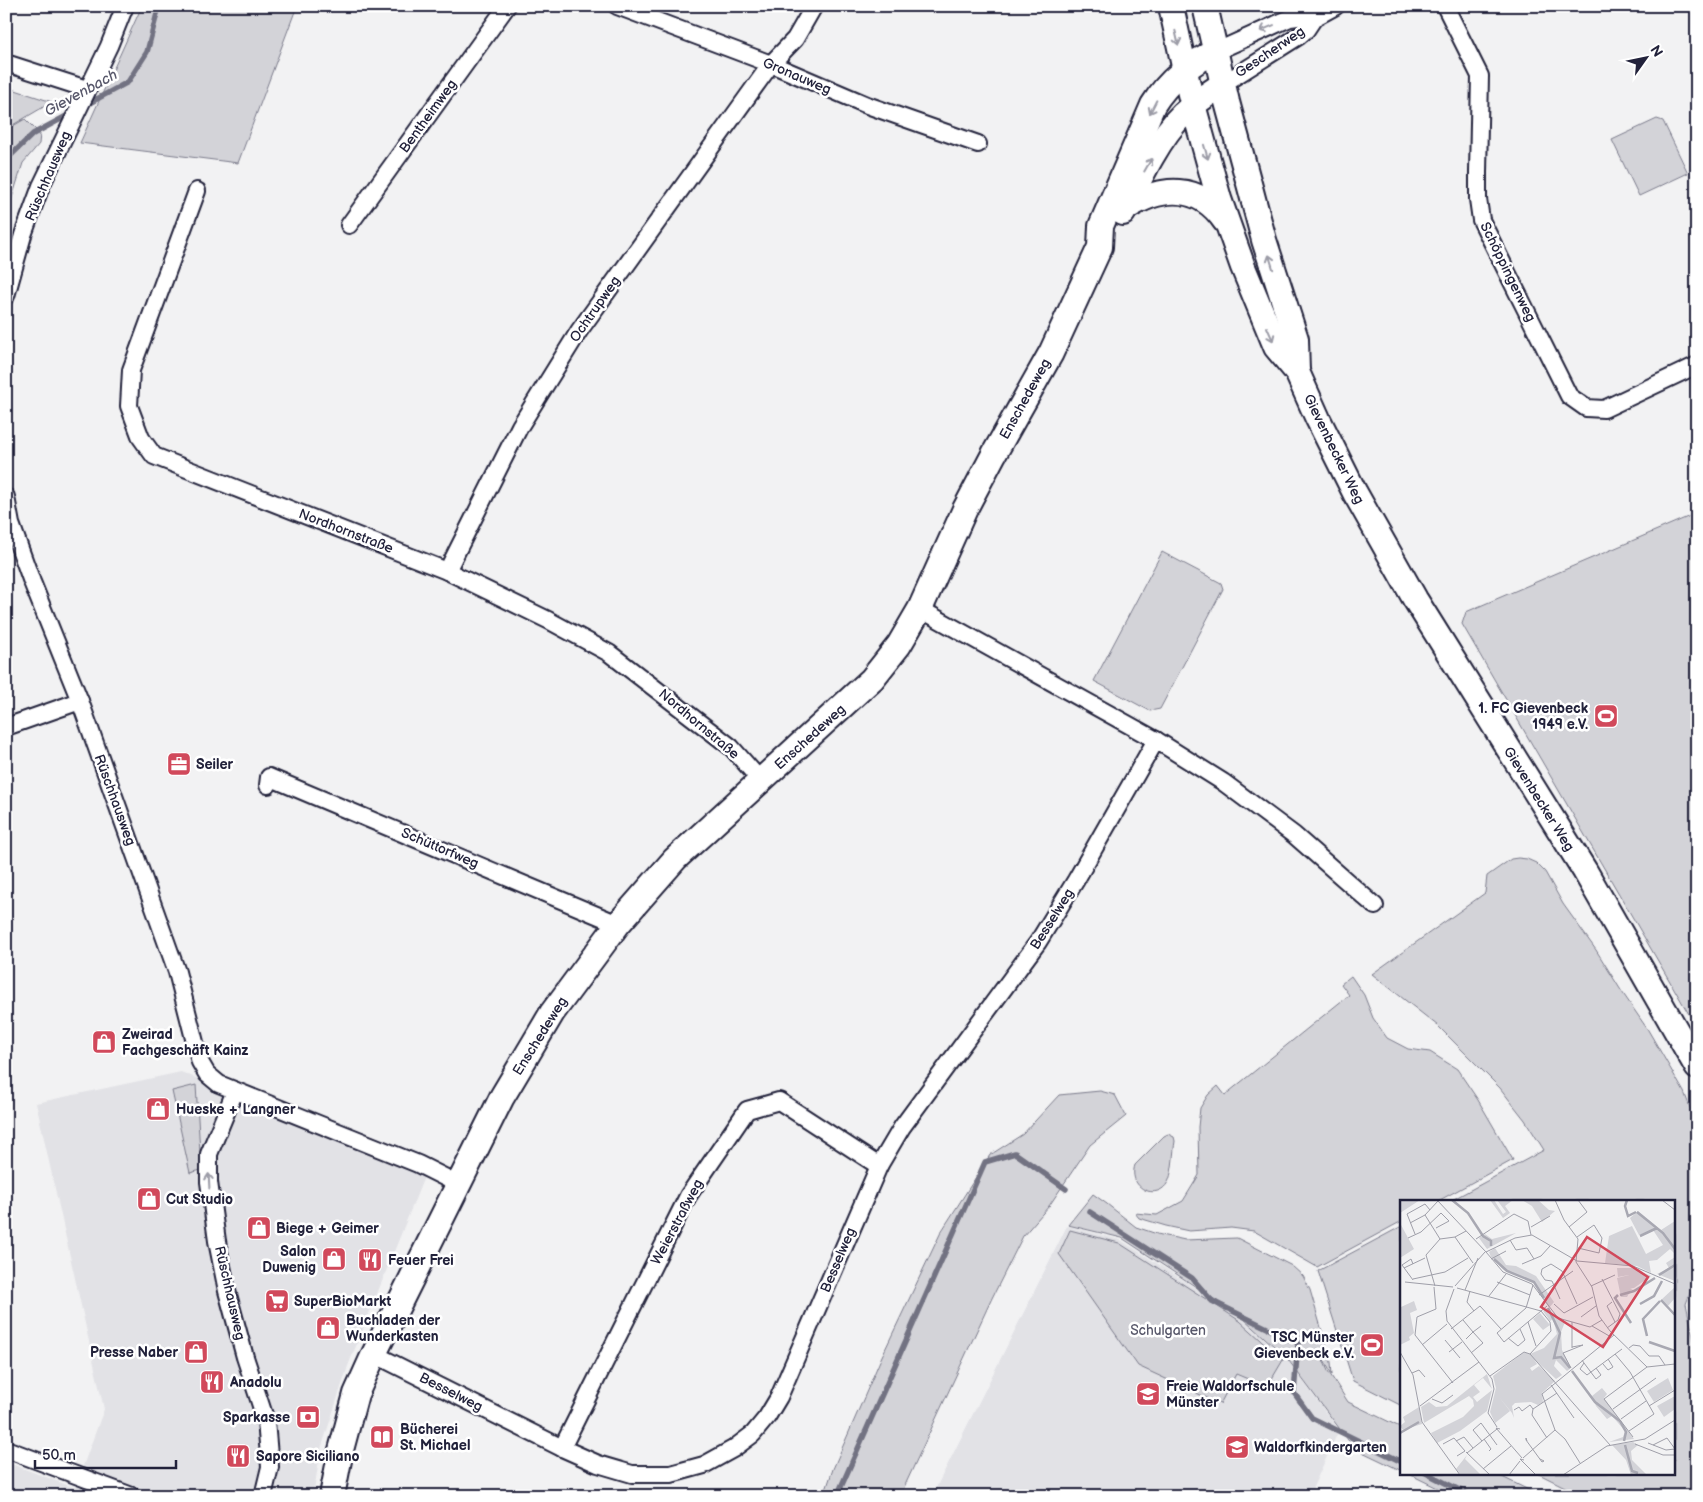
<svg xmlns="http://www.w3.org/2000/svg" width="1703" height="1502" font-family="'Balsamiq Sans',sans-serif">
	<rect width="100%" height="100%" fill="#f2f2f3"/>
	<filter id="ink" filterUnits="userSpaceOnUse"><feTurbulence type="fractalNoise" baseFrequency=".02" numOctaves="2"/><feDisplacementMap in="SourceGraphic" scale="10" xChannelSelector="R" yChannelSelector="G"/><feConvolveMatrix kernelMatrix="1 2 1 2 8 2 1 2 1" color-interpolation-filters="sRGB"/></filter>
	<g filter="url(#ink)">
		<g fill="#e2e2e6" fill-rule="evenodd">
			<path d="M181,1072L426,1172L348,1366L321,1449L313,1496H6V1462L75,1488L104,1409L36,1103ZM195,1086L201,1170L191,1173Z"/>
			<polygon points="1067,1226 1121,1240 1242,1318 1286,1358 1339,1430 1309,1496 932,1496"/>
		</g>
		<g fill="#d3d3d8" stroke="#7a7a8a">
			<polygon points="142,6 297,6 238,163 80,143"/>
			<polygon points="6,87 52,102 6,129"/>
			<polygon points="25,119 40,134 39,144 23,163 6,217 6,130"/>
			<polygon points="1657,119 1663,121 1688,173 1639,196 1612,140"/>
			<polygon points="1697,513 1697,1028 1462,624 1466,612"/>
			<polygon points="1162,552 1221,583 1223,589 1160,709 1150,711 1094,681"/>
			<polygon points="1518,858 1527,859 1536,863 1545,872 1563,904 1596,950 1622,992 1648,1030 1684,1092 1696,1123 1697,1274 1686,1304 1697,1354 1697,1496 1583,1496 1537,1473 1674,1473 1674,1201 1450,1201 1544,1150 1525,1120 1500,1088 1438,1026 1372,974 1485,893 1487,876 1511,859"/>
			<polygon points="1351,976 1364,995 1373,1018 1387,1038 1408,1049 1430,1052 1457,1069 1478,1100 1513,1160 1438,1201 1402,1201 1402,1221 1317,1267 1254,1231 1231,1228 1189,1231 1166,1226 1139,1218 1135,1213 1157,1215 1183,1201 1199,1175 1198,1127 1200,1108 1208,1095 1218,1086 1225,1095 1349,995 1341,984"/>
			<polygon points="196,1085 201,1170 190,1173 172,1091"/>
			<polygon points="1100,1091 1115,1095 1126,1116 1090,1145 1049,1206 1023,1236 992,1298 900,1496 824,1496 833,1469 882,1356 941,1232 990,1155 1023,1134 1059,1095"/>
			<path d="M1168,1134L1174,1137L1175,1141C1173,1153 1173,1169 1169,1180C1159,1203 1127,1189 1135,1165L1164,1136Z"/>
			<polygon points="1093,1194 1107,1204 1136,1227 1157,1234 1185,1240 1237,1238 1292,1266 1303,1276 1310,1290 1331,1362 1332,1375 1318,1348 1328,1371 1348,1402 1402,1428 1402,1471 1354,1448 1286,1357 1243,1318 1122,1238 1068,1225"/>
			<polygon points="1402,1226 1402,1406 1353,1381 1318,1271"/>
			<polygon points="1070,1230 1119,1243 1240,1321 1283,1360 1267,1387 1236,1374 1220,1404 1138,1366 1059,1254"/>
			<polygon points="1407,1473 1494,1473 1541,1496 1454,1496"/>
		</g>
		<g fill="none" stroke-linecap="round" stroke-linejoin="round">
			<g stroke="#727282" stroke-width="5.5">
				<polyline points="84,106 128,82 147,52 159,6"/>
				<polyline points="6,160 33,134 72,113"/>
				<polyline points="1090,1212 1192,1278 1212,1301 1298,1343 1294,1393 1312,1418 1402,1462"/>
				<polyline points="1426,1473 1471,1496"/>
				<polyline points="837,1496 985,1162 1015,1153 1066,1189"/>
			</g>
			<defs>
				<g id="street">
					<polyline points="617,6 771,64 867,105 978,144"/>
					<polyline points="1445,6 1480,76 1478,172 1478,199 1481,220 1569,396 1586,408 1604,409 1697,365"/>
					<polyline points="1215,52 1290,18 1298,17 1314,18"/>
					<polyline points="6,63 87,89"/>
					<polyline points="1223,84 1299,36 1306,30 1314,18 1336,6"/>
					<polyline points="197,191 131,370 129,406 141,438 154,456 447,571 548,620 609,653 731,747 761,781"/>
					<polyline points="349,225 507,6"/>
					<polyline points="6,296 23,235 41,186 109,46 125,6"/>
					<polyline points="6,497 11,524 32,582 80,701 177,972 200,1062 207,1074 219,1084 418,1164 458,1184"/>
					<polyline points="447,571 520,426 579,331 771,64 795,39 814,6"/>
					<polyline points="920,609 1156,740 1223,782 1294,835 1375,906"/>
					<polyline points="6,727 80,701"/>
					<polyline points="268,785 269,777 618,924"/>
					<polyline points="235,1091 209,1154 209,1182 217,1241 227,1291 245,1357 266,1421 270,1467 263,1496"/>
					<polyline points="374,1354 562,1448 598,1464 632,1474 671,1474 704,1465 733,1449 753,1434 767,1417 779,1397 879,1166 902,1127 1038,942 1076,880 1156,740"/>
					<polyline points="562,1448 688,1196 747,1110 779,1101 879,1166"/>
					<polyline points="6,1449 132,1496"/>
				</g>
				<g id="secondary">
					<polyline points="1171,6 1190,94 1219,199 1243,267 1276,347 1297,372 1318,419 1355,493 1415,599 1585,871 1697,1067"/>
					<polyline points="1205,6 1227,102 1251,191 1264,240 1296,339 1297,372"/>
					<path d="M1126,208C1161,186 1199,183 1225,221"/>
					<path d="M1123,213C1138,182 1158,138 1183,114C1195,103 1209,93 1223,84"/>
					<path d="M332,1496L341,1450L356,1394L374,1354L502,1097L552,1013L618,924L675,859L872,679L899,645L920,609L965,509L994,454L1051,353L1100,247L1101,226L1153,105C1168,81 1190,63 1215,52"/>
				</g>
			</defs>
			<use href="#street" stroke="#22223b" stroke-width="20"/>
			<use href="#secondary" stroke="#22223b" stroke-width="28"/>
			<use href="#street" stroke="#fff" stroke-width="16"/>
			<use href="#secondary" stroke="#fff" stroke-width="24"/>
		</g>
		<defs><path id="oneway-shaft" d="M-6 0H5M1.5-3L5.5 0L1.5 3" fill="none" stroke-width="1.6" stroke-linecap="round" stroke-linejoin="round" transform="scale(1.25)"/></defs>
		<g stroke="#9c9ca7">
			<use href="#oneway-shaft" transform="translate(1267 28) rotate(157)"/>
			<use href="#oneway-shaft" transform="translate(1177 38) rotate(77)"/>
			<use href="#oneway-shaft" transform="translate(1153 107) rotate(117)"/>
			<use href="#oneway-shaft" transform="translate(1206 152) rotate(74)"/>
			<use href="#oneway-shaft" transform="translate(1148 165) rotate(-60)"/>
			<use href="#oneway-shaft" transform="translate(1271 262) rotate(-107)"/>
			<use href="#oneway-shaft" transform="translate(1270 334) rotate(66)"/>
			<use href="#oneway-shaft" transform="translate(209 1181) rotate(-93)"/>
		</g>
	</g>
	<defs>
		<symbol id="stadium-square" viewBox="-11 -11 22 22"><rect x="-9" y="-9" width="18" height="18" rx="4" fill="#d1495b" stroke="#fff"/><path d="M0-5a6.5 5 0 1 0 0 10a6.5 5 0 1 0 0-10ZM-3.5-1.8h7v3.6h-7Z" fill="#fff"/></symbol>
		<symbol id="office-square" viewBox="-11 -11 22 22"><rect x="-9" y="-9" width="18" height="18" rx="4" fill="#d1495b" stroke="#fff"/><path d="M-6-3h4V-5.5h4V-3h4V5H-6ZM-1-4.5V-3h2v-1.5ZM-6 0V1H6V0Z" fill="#fff"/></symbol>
		<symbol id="shop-square" viewBox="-11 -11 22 22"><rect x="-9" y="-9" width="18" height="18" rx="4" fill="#d1495b" stroke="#fff"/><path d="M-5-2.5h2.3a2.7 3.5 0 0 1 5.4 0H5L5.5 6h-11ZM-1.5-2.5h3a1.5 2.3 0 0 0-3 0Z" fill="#fff"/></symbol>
		<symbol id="restaurant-square" viewBox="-11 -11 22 22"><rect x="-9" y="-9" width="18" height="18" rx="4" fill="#d1495b" stroke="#fff"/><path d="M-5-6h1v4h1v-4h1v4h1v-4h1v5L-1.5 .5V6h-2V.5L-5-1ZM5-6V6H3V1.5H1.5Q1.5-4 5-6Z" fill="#fff"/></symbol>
		<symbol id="supermarket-square" viewBox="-11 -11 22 22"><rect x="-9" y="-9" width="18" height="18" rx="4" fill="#d1495b" stroke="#fff"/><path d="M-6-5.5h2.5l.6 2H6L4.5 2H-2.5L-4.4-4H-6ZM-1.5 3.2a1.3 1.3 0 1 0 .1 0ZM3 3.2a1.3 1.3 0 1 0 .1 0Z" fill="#fff"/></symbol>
		<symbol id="school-square" viewBox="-11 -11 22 22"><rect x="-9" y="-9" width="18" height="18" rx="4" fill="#d1495b" stroke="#fff"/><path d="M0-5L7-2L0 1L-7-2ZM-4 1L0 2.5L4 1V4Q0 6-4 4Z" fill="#fff"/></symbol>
		<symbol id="bank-square" viewBox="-11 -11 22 22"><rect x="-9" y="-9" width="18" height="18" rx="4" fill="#d1495b" stroke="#fff"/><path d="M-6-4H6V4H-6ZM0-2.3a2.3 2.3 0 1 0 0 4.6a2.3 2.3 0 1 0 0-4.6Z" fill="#fff"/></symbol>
		<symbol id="library-square" viewBox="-11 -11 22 22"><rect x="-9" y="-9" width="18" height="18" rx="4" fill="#d1495b" stroke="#fff"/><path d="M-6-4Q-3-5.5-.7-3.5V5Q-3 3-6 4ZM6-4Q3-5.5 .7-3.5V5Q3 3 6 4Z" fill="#fff"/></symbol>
	</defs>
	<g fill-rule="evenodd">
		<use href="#stadium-square" x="1592" y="702" width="28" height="28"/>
		<use href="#office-square" x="165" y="750" width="28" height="28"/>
		<use href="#shop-square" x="90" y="1028" width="28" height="28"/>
		<use href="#shop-square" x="144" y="1095" width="28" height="28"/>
		<use href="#shop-square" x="135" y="1185" width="28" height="28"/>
		<use href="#shop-square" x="245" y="1214" width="28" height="28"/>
		<use href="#shop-square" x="320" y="1245" width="28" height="28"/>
		<use href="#restaurant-square" x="356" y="1246" width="28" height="28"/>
		<use href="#supermarket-square" x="263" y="1287" width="28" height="28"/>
		<use href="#shop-square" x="314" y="1314" width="28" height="28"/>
		<use href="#stadium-square" x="1358" y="1331" width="28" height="28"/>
		<use href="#shop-square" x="182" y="1338" width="28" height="28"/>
		<use href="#restaurant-square" x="198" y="1368" width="28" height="28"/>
		<use href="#school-square" x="1134" y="1380" width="28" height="28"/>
		<use href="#bank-square" x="294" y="1403" width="28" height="28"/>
		<use href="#library-square" x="368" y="1423" width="28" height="28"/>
		<use href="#school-square" x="1223" y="1433" width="28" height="28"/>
		<use href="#restaurant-square" x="224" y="1442" width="28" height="28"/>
	</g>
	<g text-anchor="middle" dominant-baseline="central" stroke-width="5" stroke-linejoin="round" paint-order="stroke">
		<g font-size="14" fill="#22223b" stroke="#fff">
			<text transform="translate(1270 52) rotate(-34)">Gescherweg</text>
			<text transform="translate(797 76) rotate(23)">Gronauweg</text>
			<text transform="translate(428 116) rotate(-54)">Bentheimweg</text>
			<text transform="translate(48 176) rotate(-67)">Rüschhausweg</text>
			<text transform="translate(1508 272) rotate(64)">Schöppingenweg</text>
			<text transform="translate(595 309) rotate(-55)">Ochtrupweg</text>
			<text transform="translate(1025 399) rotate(-61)">Enschedeweg</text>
			<text transform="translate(1334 449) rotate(64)">Gievenbecker Weg</text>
			<text transform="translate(346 531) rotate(21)">Nordhornstraße</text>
			<text transform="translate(699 724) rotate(40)">Nordhornstraße</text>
			<text transform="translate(810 737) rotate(-42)">Enschedeweg</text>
			<text transform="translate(1539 799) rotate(58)">Gievenbecker Weg</text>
			<text transform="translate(115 800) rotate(70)">Rüschhausweg</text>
			<text transform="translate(440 848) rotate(23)">Schüttorfweg</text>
			<text transform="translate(1052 919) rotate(-58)">Besselweg</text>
			<text transform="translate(540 1036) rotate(-58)">Enschedeweg</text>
			<text transform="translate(677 1222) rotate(-62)">Weierstraßweg</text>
			<text transform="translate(838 1260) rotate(-67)">Besselweg</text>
			<text transform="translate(230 1293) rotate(77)">Rüschhausweg</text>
			<text transform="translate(451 1392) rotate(27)">Besselweg</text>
		</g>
		<g font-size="14" font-weight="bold" fill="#22223b" stroke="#fff" text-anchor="start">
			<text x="1588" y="708" text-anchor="end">1. FC Gievenbeck<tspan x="1588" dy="16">1949 e.V.</tspan></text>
			<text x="196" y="764">Seiler</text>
			<text x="122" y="1034">Zweirad<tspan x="122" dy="16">Fachgeschäft Kainz</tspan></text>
			<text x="176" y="1109">Hueske + Langner</text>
			<text x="166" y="1199">Cut Studio</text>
			<text x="276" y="1228">Biege + Geimer</text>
			<text x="316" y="1251" text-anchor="end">Salon<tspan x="316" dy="16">Duwenig</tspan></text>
			<text x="388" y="1260">Feuer Frei</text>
			<text x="294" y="1301">SuperBioMarkt</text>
			<text x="346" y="1320">Buchladen der<tspan x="346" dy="16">Wunderkasten</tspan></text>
			<text x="1354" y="1337" text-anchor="end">TSC Münster<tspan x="1354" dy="16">Gievenbeck e.V.</tspan></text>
			<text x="178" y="1352" text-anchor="end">Presse Naber</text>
			<text x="230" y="1382">Anadolu</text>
			<text x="1166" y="1386">Freie Waldorfschule<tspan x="1166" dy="16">Münster</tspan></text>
			<text x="290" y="1417" text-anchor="end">Sparkasse</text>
			<text x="400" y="1429">Bücherei<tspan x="400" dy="16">St. Michael</tspan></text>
			<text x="1254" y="1447">Waldorfkindergarten</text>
			<text x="256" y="1456">Sapore Siciliano</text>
		</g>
		<g font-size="14" fill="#57576a" stroke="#fff">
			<text x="1168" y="1330">Schulgarten</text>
		</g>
		<g font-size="15" font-style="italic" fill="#58586b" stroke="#fff">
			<text transform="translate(81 93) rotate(-29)">Gievenbach</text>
		</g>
	</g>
	<g transform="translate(1400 1200)">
		<rect width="275" height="275" fill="#f2f2f3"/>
		<path d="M0,0H20L0,13ZM90,0H94L103,14L106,12L97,0H113L105,6L110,13L103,18ZM122,0H138L149,10L155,11L142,22L132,6ZM238,11L261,30L275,21V54L270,49L257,60L249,61L251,73L237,66L205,63L209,36L232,26L246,54L263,45L253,30L239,35L230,18ZM0,23L14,49L0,58ZM116,33L87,49L79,38L85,34L92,39ZM95,48L106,65L116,66L136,76L154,102L149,108L134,83L104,70L91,57L89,52ZM275,57V81L257,74L269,68L266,63ZM217,68H232L251,76L234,88H230L233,89L255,78L231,90L227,97H221L217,78L229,75L218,77ZM275,87V98L268,106L261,100ZM14,101L17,110L10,113L14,133L9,137L10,140L0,145V105L1,107ZM147,108L155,117L165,122L161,132L162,150L171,168L167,171L156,160L154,166L162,175L156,179L134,159L137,164L130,168L132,171L139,166L155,181L142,193L143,202L138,205L131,202L115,203L112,206L114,218L112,213L99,197L110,211L95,223L90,212L96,188L93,176L124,152L130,154L144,148L157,134L153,119L150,121L143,111ZM140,113L150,125L143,130L133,119ZM87,174L92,189L83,178L74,185L80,192L73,197L77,202L92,190L87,211L60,231L37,243L31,233L63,217L74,206L73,200L69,196L24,223L21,207L29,202L36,207L47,206ZM268,178L273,190L254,202L247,191ZM202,188L207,194L204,198L234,239L209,242L223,237L225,231L212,216L207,219L196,206L192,196ZM275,196V209L264,217L257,206ZM19,207L22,224L3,230L0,226L5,222L3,217ZM233,242L238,245L231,251L232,260L247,275H231L226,260L212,245ZM67,255L65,259L81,275H61L56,269Z" fill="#d3d3d8"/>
		<path fill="none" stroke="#a8a8b2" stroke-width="2.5" d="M52,0L68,13L83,36L91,41V46M227,0L225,6L228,16L236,12M237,12L263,33L275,49M240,36L257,28M94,59L107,71L134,82L144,98M259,75L275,65M218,95L215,98L231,123M220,95L234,91L255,78M261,100L275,115M240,104L254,96L262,81M148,108L160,133L154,158L161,157L170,168M247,136L243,119L260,101M249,142L275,151M172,171L195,202L220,221L226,232L224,241M0,233L19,222M225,245L232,271L238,273"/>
		<path fill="none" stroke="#9f9fa9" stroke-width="1" d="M37,0L86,52L115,38L132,35L177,61L233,66L275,84M155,0L164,20L178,39L176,62L192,87L199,116L210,131L247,167M262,0L275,10M25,15L40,39M10,23L25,15L38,1M131,27L150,16M169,27L187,12L178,0M15,34L7,14L25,4L30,10M55,37L73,63M177,37L194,25L202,38L199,53L178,48M8,38L21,32L41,13L49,21L36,28M76,39L114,14L128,21L131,35M110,40L116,50L127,48L134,59M86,52L103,72L132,84L158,118L190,127L202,120M91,59L106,51M13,64L11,59L2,65L13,80M122,64L141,56L150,46M4,68L25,58M13,79L45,72L68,58M202,79L220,114L218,120L207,128M5,82L53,87M97,82L130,95M133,85L126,108L97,133L104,142L147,106M35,86L26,55L40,39L55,37L66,31M55,86L85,52M191,86L215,75M34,87L36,109L17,117L15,135L53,183M57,88L141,111M54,89L46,111L47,121L92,179L94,189L88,213L97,227M65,90L78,58M70,91L67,102L74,111M139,95L173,71M89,96L106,74M160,99L152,81L145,80L141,74L142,69L151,64L162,71L177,104M212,102L207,106L215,122M154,104L164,113L193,97M181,117L196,106M63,120L73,132L81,126M128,122L136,146M192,126L211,137M51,129L80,106L101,129M108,138L118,146L125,140L120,129M66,139L73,132L83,143L71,153M45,140L60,158M22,145L47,124M172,148V122M229,148L233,145L240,146L249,156H259L265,165M0,152L13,175L22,222L60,275M49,152L62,142M130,154L151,131L150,122L141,111M215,154L230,172L254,214L229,231M182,160L184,163L180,169L187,175L222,149M184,163L196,179L201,175L196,168M203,164L208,170L213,167L208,159M247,167L275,164M171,168L163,153L183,145L172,147M12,173L19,170L25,177M90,176L124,152L130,154L210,245M151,185L174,218M32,199L42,203L53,195M20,206L79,162M249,206L275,190M213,209L256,178M114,210L119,207L122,211L130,205L133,209M221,219L246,201M100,229L96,228L122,258M233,237L204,199L247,167M147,238L132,215L133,209L157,193M84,239L91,249L89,251M56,241L64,237L73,248M82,241L73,230L81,223L97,245M127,241L126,238V240L142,262L144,261L140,259M248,243L266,250L275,249M43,244L54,238L65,251L57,256M235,244L263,255H275M253,245L267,238L275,249M66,252L90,275M67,253L97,229M123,258L155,230M124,260L120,259L136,275M180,263L165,239L155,230L142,194L214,135M83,269L111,246M109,275L120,261M163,275L207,246L245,239L275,220"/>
		<path fill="#d1495b" fill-opacity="0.15" stroke="#d1495b" stroke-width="2.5" d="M187,37L248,77L203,147L141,107Z"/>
		<rect width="275" height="275" fill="none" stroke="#22223b" stroke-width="2.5"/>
	</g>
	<rect width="1703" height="1502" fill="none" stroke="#fff" stroke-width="25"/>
	<rect x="12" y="12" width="1678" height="1477" fill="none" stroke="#22223b" stroke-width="2" filter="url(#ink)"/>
	<g transform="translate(1646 58) rotate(57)" stroke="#ffffff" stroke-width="4" paint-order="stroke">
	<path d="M0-4L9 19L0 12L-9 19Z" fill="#22223b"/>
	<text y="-8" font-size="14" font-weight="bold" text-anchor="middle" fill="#22223b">N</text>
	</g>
	<path d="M35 1460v8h141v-8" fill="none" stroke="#22223b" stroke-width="2.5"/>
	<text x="42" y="1460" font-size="15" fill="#22223b" stroke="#ffffff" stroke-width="4" paint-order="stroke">50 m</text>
</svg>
